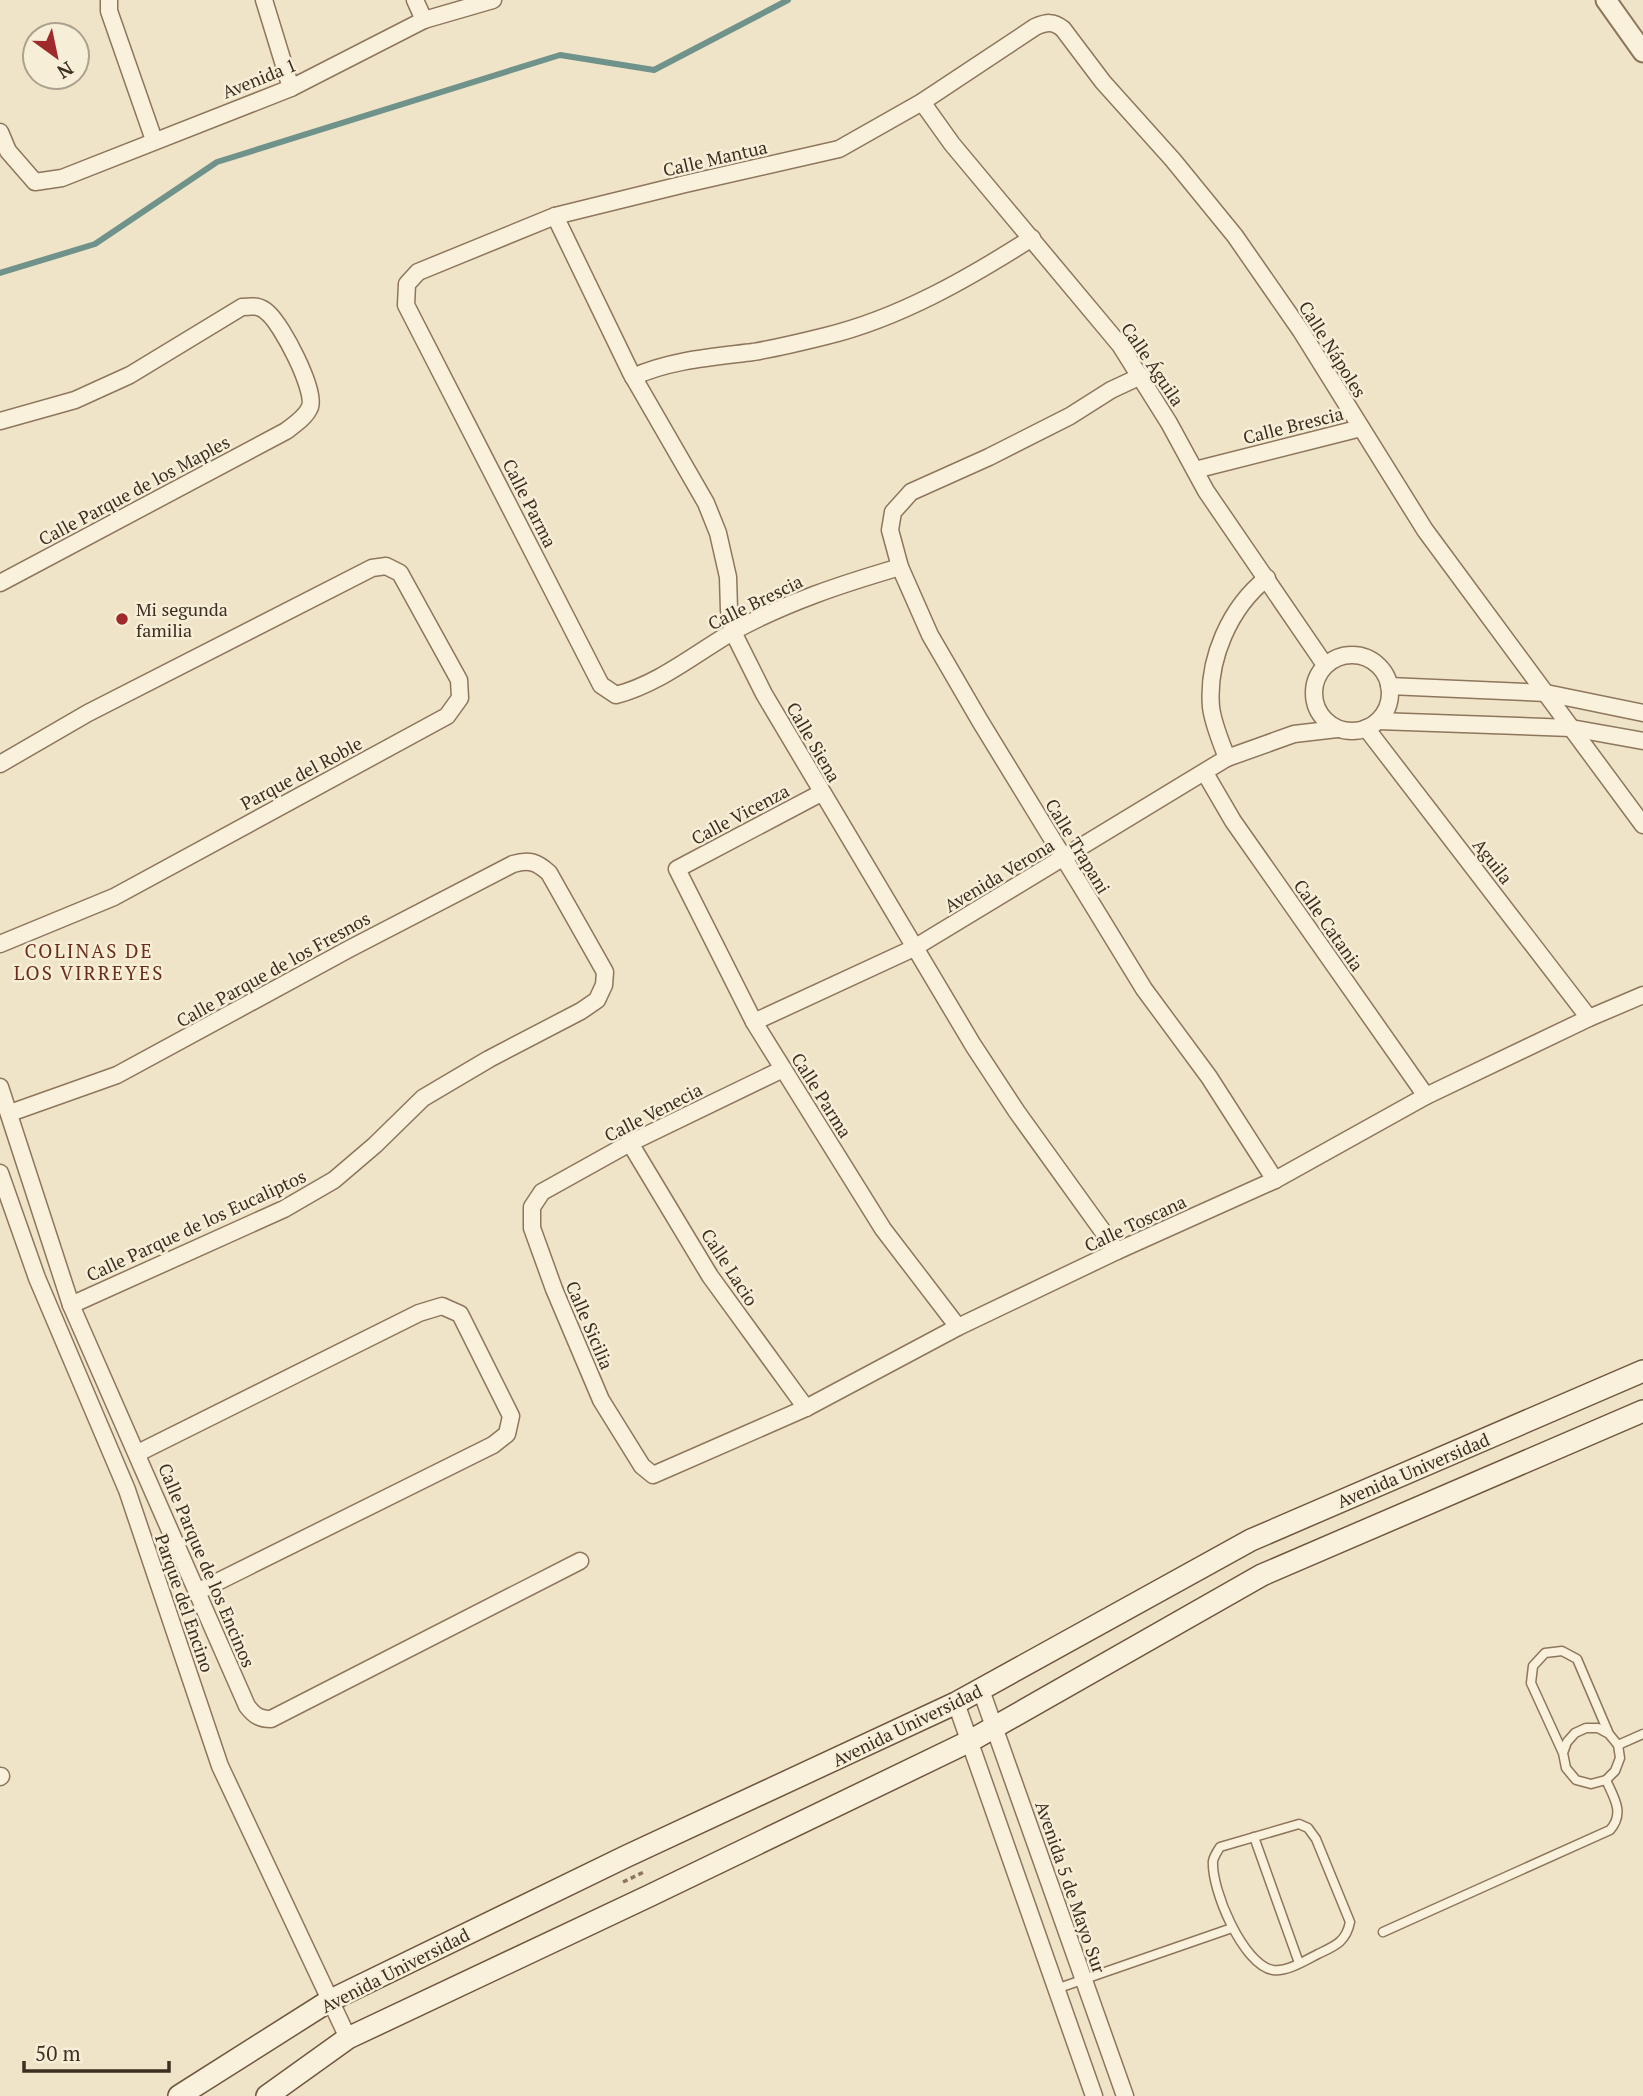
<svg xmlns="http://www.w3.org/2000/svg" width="1643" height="2096" font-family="'PT Serif',serif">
	<rect width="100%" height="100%" fill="#f0e4c8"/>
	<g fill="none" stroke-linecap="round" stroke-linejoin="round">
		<polyline stroke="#6f938a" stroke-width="6" points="0,273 95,244 217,162 560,55 654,70 788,0"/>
		<defs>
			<g id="service">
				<polyline points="1618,1745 1643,1734"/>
				<polyline points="1563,1753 1567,1742 1575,1733 1586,1728 1598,1728 1609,1734 1618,1745 1620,1758 1615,1771 1606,1780 1591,1784 1576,1780 1566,1768 1563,1753 1531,1683 1533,1666 1545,1653 1562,1651 1577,1659 1609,1734"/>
				<path d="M1299,1824L1308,1828L1316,1839L1350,1922C1346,1942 1335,1946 1318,1954C1306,1960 1287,1972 1273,1970C1243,1965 1211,1889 1213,1861C1214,1856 1217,1852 1220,1847Z"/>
				<polyline points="1254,1837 1299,1963"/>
				<path d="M1383,1932L1610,1830C1625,1813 1614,1798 1606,1780"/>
				<polyline points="1056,1989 1232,1928"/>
			</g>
			<g id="minor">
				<polyline points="109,0 109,11 154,140"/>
				<polyline points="264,0 291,88"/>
				<polyline points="415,0 424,20"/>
				<polyline points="922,102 952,144 1120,345 1169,423 1206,491 1325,665"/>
				<polyline points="0,132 8,151 35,182 62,178 291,88 424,20 493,0"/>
				<polyline points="555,216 631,373 706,503 718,533 728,577 729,610 733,632 764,694 973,1045 1017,1112 1117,1251"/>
				<polyline points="1141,376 1111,390 1070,416 989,457 911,492 893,512 890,530 900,567 930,635 980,721 1144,989 1209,1077 1275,1180"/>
				<path d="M633,377C670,360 713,357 753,352C777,348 802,342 826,336C900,318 969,278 1032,238"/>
				<path d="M0,421L75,400L130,375L242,307C252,306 260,305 268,313C282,325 316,390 310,407C306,417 294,425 286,431L0,583"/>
				<polyline points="1195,470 1361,428"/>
				<path d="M900,567C842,584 787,602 734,631C696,653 659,684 616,695L601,685L406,305L407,284L418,272L555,216L685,184L839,149L922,102L1035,27C1047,22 1053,21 1063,29L1103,82L1173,160L1235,236L1301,331L1425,530L1643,825"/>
				<circle cx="1352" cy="693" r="38"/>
				<polyline points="1389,686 1546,693 1643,713"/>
				<polyline points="1378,721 1571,728 1643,741"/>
				<polyline points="1366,728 1589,1018"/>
				<path d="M1227,758C1221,742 1213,724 1211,707C1207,659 1230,607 1267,578"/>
				<polyline points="0,764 88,713 372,568 386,566 400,573 459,680 460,698 447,716 114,897 0,944"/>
				<polyline points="1205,773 1233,821 1426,1096"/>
				<polyline points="821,793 677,869 754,1022 883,1229 958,1327"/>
				<polyline points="754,1022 914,948 1227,758 1294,734 1337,729"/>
				<polyline points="783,1069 630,1143 542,1192 532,1207 532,1228 554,1289 601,1400 642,1466 653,1475 806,1408 958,1327 1117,1251 1275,1180 1426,1096 1589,1018 1643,995"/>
				<path d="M0,1087L71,1305L247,1706C254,1715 259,1719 271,1719L580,1561"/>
				<path d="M10,1113L117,1075L349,949L513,864C529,859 537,862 549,873L605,972L604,985L597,1000L581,1011L489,1059L423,1098L375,1145L334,1180L284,1209L71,1305"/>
				<polyline points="630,1143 710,1276 806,1408"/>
				<polyline points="0,1173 37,1278 127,1490 220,1766 348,2038"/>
				<polyline points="138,1453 419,1313 442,1306 460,1314 511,1416 507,1434 493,1445 197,1592"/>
				<polyline points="981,1690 1125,2096"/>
				<polyline points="956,1703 1094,2096"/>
				<polyline points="0,1777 1,1776"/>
			</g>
			<polyline id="tertiary" points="1606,0 1643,52"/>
			<g id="secondary">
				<polyline points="179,2096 329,2001 627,1856 956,1703 1251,1540 1643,1371"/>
				<polyline points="267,2096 348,2038 649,1896 970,1741 1262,1575 1643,1411"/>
			</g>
		</defs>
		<use href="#service" stroke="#8d765c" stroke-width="11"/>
		<use href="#minor" stroke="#8d765c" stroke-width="19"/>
		<use href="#tertiary" stroke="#8d765c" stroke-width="23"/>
		<use href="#secondary" stroke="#6f573f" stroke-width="24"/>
		<polyline stroke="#8d765c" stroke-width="3.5" stroke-dasharray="5 3.5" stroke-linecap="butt" points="623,1882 644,1872"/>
		<use href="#service" stroke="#faf1dc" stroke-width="8"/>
		<use href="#minor" stroke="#faf1dc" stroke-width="16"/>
		<use href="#tertiary" stroke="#faf1dc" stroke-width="19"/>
		<use href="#secondary" stroke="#faf1dc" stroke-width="21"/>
	</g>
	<circle fill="#9e2a2b" stroke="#f7eed8" stroke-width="2.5" cx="122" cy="619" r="7"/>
	<g text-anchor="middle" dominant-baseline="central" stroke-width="5" stroke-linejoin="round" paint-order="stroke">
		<g font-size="18" fill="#3d2e20" stroke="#f7eed8">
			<text transform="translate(259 78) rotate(-22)">Avenida 1</text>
			<text transform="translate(715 158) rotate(-13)">Calle Mantua</text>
			<text transform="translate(1333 349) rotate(58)">Calle Nápoles</text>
			<text transform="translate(1153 364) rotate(56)">Calle Águila</text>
			<text transform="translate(1293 425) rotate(-14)">Calle Brescia</text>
			<text transform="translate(134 490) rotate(-28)">Calle Parque de los Maples</text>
			<text transform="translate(530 503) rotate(63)">Calle Parma</text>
			<text transform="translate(755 602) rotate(-26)">Calle Brescia</text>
			<text transform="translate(814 742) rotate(60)">Calle Siena</text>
			<text transform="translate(301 773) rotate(-28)">Parque del Roble</text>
			<text transform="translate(740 814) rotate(-28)">Calle Vicenza</text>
			<text transform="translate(1078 846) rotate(59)">Calle Trapani</text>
			<text transform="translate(1493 861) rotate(52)">Aguila</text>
			<text transform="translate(999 875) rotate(-31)">Avenida Verona</text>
			<text transform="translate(1329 925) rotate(55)">Calle Catania</text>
			<text transform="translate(273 969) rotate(-29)">Calle Parque de los Fresnos</text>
			<text transform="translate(822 1095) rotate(58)">Calle Parma</text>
			<text transform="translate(653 1112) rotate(-27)">Calle Venecia</text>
			<text transform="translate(1135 1223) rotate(-25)">Calle Toscana</text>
			<text transform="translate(196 1225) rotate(-25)">Calle Parque de los Eucaliptos</text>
			<text transform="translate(730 1267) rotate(57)">Calle Lacio</text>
			<text transform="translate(590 1325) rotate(67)">Calle Sicilia</text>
			<text transform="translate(1413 1470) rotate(-23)">Avenida Universidad</text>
			<text transform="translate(207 1565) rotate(67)">Calle Parque de los Encinos</text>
			<text transform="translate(185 1603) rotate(71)">Parque del Encino</text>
			<text transform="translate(907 1725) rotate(-26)">Avenida Universidad</text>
			<text transform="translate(1071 1887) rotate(71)">Avenida 5 de Mayo Sur</text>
			<text transform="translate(395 1970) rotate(-27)">Avenida Universidad</text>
		</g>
		<g font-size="18" fill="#3d2e20" stroke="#f7eed8" text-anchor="start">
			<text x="136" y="609">Mi segunda<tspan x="136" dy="21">familia</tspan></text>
		</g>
		<g font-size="19" letter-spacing="2" fill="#6b2e1e" stroke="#f7eed8">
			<text x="89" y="950">COLINAS DE<tspan x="89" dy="22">LOS VIRREYES</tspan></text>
		</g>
	</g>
	<g transform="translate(56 56) rotate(147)"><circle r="33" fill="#f7eed8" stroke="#ada18e" stroke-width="2"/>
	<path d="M0-5L12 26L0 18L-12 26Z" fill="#9e2a2b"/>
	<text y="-10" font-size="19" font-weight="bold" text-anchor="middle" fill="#3d2e20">N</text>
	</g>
	<path d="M24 2061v10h145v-10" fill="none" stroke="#3d2e20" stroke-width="3.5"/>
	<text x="35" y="2061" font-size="21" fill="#3d2e20" stroke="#f7eed8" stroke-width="5" paint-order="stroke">50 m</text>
</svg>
